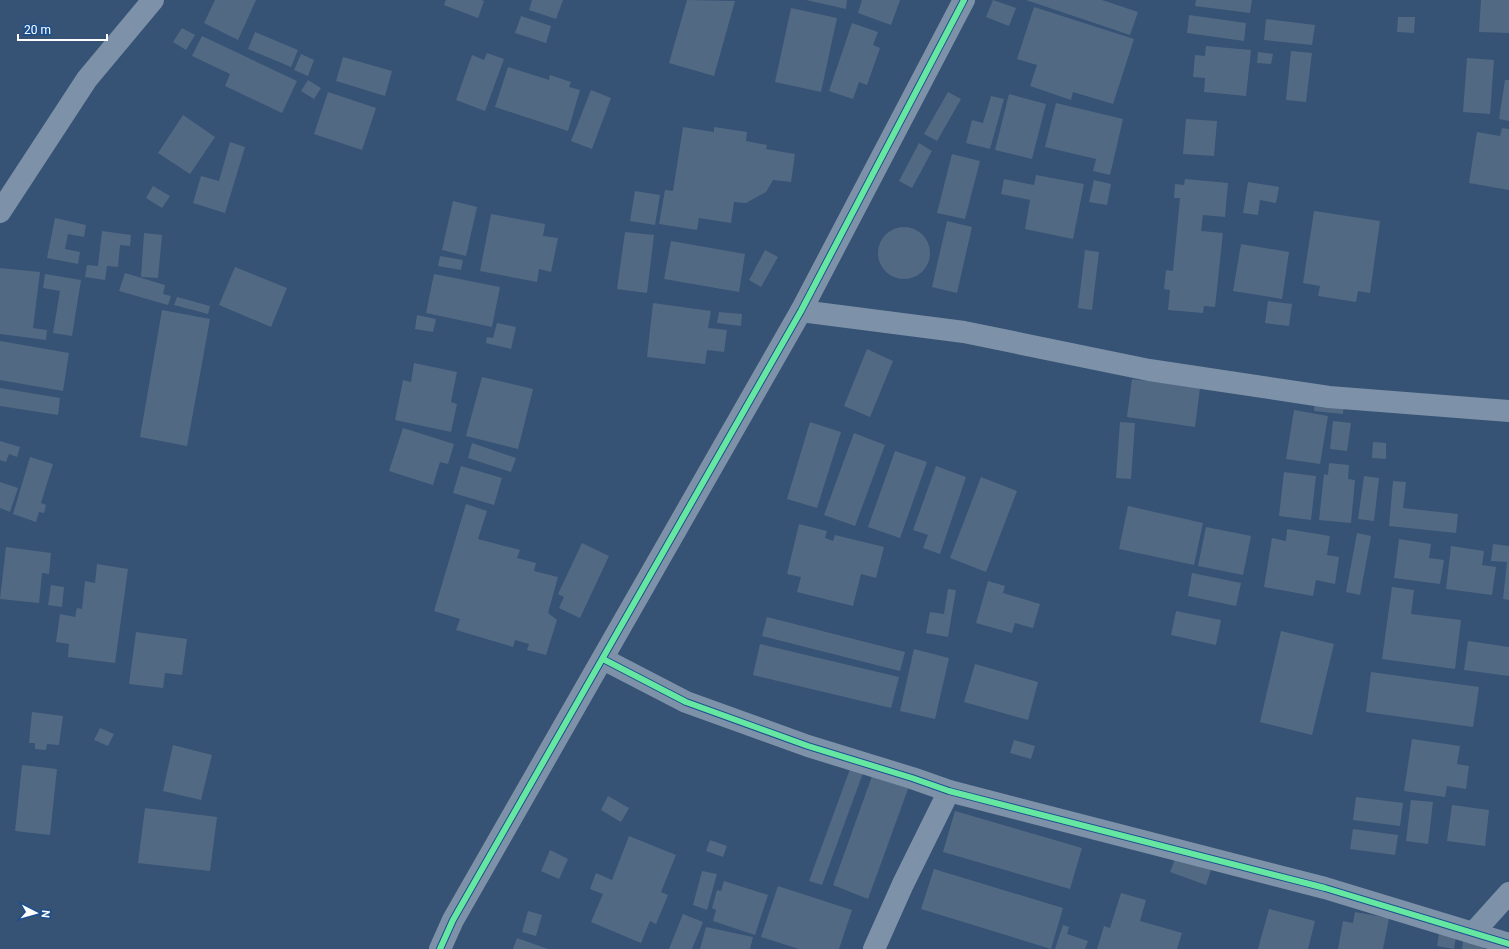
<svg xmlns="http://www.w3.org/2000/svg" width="1509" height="949" font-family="Roboto,sans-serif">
	<rect width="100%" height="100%" fill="#365274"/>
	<g fill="#526984">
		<polygon points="215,0 256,0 238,40 204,23"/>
		<polygon points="446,0 481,0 484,1 478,18 444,5"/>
		<polygon points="532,0 563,0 556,19 529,10"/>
		<polygon points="687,0 735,1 714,76 669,63"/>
		<polygon points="806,0 847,0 846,9"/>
		<polygon points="862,0 900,0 891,25 858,13"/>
		<polygon points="993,0 1016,8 1009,26 986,17"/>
		<polygon points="1026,0 1102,0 1138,12 1130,35"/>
		<polygon points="1196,0 1252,0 1250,13 1195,6"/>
		<polygon points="1481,0 1509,0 1509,33 1479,32"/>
		<polygon points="1034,7 1134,39 1113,104 1073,92 1071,100 1030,86 1037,65 1017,59"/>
		<polygon points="791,8 837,18 821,92 775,82"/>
		<polygon points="1189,15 1246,23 1244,41 1187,33"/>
		<polygon points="521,16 551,26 546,43 515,33"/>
		<polygon points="1398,17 1415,17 1414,33 1397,32"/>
		<polygon points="1266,19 1315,25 1312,45 1264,40"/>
		<polygon points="852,23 878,32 873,45 880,48 867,85 859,82 853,99 829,91"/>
		<polygon points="182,28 195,35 186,50 173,42"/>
		<polygon points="255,32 298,50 291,67 248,49"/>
		<polygon points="202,36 297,81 282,113 225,86 230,74 192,56"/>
		<polygon points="1206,46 1251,50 1246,96 1204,92 1205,78 1193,77 1195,55 1205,56"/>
		<polygon points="1291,51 1312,53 1306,102 1286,100"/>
		<polygon points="1258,52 1273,54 1271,64 1257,63"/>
		<polygon points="487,53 504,59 485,111 456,100 472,55 484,60"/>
		<polygon points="301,54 314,60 308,76 294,70"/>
		<polygon points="343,57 392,71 385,96 336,81"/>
		<polygon points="1467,58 1494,60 1490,114 1463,112"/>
		<polygon points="508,67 549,80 550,75 571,82 569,87 580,90 568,131 495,107"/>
		<polygon points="308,80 321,88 314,99 301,91"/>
		<polygon points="1505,80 1509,80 1509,121 1499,119"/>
		<polygon points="591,90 611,98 592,149 571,141"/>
		<polygon points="328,92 376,108 362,150 314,134"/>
		<polygon points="948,92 961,99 937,141 924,134"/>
		<polygon points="1009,94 1046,104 1032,159 995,150"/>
		<polygon points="991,96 1004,99 990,149 966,143 972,120 983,123"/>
		<polygon points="1056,103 1123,119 1110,175 1093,171 1096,159 1045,147"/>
		<polygon points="183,115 215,137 190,174 158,153"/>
		<polygon points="1186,119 1217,121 1214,156 1183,154"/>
		<polygon points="683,127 714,132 714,127 747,132 746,141 767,145 766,149 795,154 791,182 773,180 766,192 746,203 734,202 731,223 699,218 697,230 659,224 665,190 673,191"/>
		<polygon points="1502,128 1509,129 1509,190 1469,183 1477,132 1500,136"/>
		<polygon points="230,142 245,147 225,213 193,203 201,176 219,181"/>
		<polygon points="919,143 932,151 912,188 899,181"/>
		<polygon points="952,154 980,161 965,219 937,213"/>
		<polygon points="1036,175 1084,184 1073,239 1025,229 1030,200 1001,194 1004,179 1034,185"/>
		<polygon points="1185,179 1228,183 1225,217 1203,215 1201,231 1223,233 1215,307 1204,306 1203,313 1168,310 1170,290 1164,289 1166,270 1173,271 1180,198 1174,198 1175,184 1184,185"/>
		<polygon points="1094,180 1111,184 1107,205 1089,202"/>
		<polygon points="1248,182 1279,187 1276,203 1260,200 1258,215 1243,213"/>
		<polygon points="153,186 170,196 162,208 146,198"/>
		<polygon points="635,191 660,195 655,225 630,221"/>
		<polygon points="453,201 477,207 466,256 442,250"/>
		<polygon points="1314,211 1380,221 1370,293 1358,291 1356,302 1318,296 1320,286 1303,283"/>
		<polygon points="491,214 545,224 543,236 558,238 551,272 539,269 537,282 480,271"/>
		<polygon points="55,218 86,225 84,237 68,234 65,249 80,252 78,264 47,258"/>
		<polygon points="947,221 972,227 957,293 932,287"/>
		<circle cx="904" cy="253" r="26"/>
		<polygon points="102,231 131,235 130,246 120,245 118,267 107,266 105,280 85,277 87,265 98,266"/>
		<polygon points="625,232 654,235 647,293 617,289"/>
		<polygon points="144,233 162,235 158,278 141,277"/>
		<polygon points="671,241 745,254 739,292 664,279"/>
		<polygon points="1241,244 1289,252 1282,299 1233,291"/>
		<polygon points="765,250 778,257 761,287 749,280"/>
		<polygon points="1085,250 1099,252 1092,310 1078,308"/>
		<polygon points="440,256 463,260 461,270 438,266"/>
		<polygon points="235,267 287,288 271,327 219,305"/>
		<polygon points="0,268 40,272 33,328 47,330 46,340 0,334"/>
		<polygon points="125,273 165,285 163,294 171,296 168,305 119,291"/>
		<polygon points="45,274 81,280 72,336 53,333 60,291 43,288"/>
		<polygon points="434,274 500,287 492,327 426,313"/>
		<polygon points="177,297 210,306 208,314 174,305"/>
		<polygon points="1268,301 1292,304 1289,326 1265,323"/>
		<polygon points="653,303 711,311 708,328 727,330 724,352 707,350 705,364 647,357"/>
		<polygon points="162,310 210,319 187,446 140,437"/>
		<polygon points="719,312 742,314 741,326 717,323"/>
		<polygon points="417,315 436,319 433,332 415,329"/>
		<polygon points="497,323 516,327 511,349 486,343 487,337 493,338"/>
		<polygon points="0,341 69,353 63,391 0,380"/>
		<polygon points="867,349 893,361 870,417 844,406"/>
		<polygon points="414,363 457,372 451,402 457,404 451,432 395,420 403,380 411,382"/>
		<polygon points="482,377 533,389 518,449 466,436"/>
		<polygon points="1132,379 1200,388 1195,427 1127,417"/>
		<polygon points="0,388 60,398 58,415 0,406"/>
		<polygon points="1315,399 1344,402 1343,414 1314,411"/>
		<polygon points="1294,410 1328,416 1320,464 1286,459"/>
		<polygon points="1333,421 1351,423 1347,451 1330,449"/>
		<polygon points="810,422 841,432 817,508 787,499"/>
		<polygon points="1120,422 1135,423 1131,479 1116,478"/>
		<polygon points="403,428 454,444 448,464 440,462 433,485 389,471"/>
		<polygon points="854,433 885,445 855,526 824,515"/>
		<polygon points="0,441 20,447 17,457 9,454 6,462 0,460"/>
		<polygon points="1373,442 1386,443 1386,459 1372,458"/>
		<polygon points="472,443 516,458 511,472 468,458"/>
		<polygon points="895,451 927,462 900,538 868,527"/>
		<polygon points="30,457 53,464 41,503 46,505 44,513 39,512 36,522 13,514"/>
		<polygon points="1329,463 1349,465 1348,479 1355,480 1351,523 1319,520 1324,474 1328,475"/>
		<polygon points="461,466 502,478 494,505 453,493"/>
		<polygon points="936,466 966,477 940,554 923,548 928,535 913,530"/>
		<polygon points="1284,472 1316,476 1311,520 1279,516"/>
		<polygon points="1364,476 1379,478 1374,521 1358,519"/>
		<polygon points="981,477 1017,491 986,572 950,558"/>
		<polygon points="1393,481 1406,482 1403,508 1458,514 1456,533 1389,526"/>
		<polygon points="0,482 18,488 10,512 0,508"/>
		<polygon points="466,504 487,511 478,539 520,550 517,558 536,563 534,571 558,577 548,613 557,620 546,655 527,650 529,644 515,640 513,647 456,630 460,619 434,611"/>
		<polygon points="1128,506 1203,523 1194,565 1119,549"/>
		<polygon points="799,524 827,531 825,538 833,541 835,535 884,547 876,578 861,574 853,606 797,592 801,577 787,574"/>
		<polygon points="1206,527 1251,536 1243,575 1198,566"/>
		<polygon points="1287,529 1330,536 1327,555 1339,557 1335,584 1316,580 1313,596 1264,587 1272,538 1286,541"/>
		<polygon points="1357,533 1371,536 1360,595 1346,592"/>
		<polygon points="1399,539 1431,544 1429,558 1444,560 1440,584 1394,578"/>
		<polygon points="582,543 609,556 580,618 559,608 564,597 558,594"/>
		<polygon points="1493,544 1509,546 1509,600 1503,599 1507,562 1491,561"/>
		<polygon points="1451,546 1484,551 1482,565 1496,567 1492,595 1446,589"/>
		<polygon points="6,547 51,553 49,574 42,573 39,603 0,599"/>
		<polygon points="97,564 128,569 115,663 68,657 69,644 56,642 60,614 75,617 77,608 82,609 85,581 95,583"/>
		<polygon points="1192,573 1241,583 1236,606 1188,596"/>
		<polygon points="988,581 1005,586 1003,593 1040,604 1033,628 1015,623 1012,633 976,623"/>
		<polygon points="51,585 64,587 62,607 48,605"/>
		<polygon points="1392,587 1414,590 1411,614 1461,620 1455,669 1382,659"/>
		<polygon points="948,589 956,590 948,637 926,633 930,612 944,614"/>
		<polygon points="1176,611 1221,620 1216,645 1171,635"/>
		<polygon points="767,617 905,652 900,671 762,636"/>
		<polygon points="1281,631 1334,644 1312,735 1260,722"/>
		<polygon points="136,632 187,639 182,675 165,673 163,688 129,684"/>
		<polygon points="1468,641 1509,647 1509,676 1464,670"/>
		<polygon points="760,644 899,677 891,708 753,675"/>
		<polygon points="914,649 949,658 935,719 900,711"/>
		<polygon points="975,664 1038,682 1028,720 964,702"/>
		<polygon points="1371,672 1479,687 1473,727 1366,712"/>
		<polygon points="32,712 63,716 59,745 47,744 46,750 35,749 35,743 29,743"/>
		<polygon points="100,728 114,734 108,746 94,740"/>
		<polygon points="1412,739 1460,746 1457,764 1469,766 1466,789 1447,786 1445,797 1404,791"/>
		<polygon points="1014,740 1035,746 1031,759 1010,753"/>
		<polygon points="173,745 212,755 201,800 163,791"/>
		<polygon points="22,765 57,769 50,835 15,831"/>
		<polygon points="876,765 912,778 868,899 833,885"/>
		<polygon points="850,769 863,773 822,885 809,881"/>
		<polygon points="608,796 629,808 621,822 601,810"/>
		<polygon points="1356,797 1403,803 1400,826 1353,820"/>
		<polygon points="1411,800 1433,802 1428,844 1406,841"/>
		<polygon points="1452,805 1489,810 1485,846 1447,841"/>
		<polygon points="145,808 217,817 210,871 138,863"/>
		<polygon points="955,811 1082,848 1070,889 943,852"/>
		<polygon points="1353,829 1398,835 1395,855 1350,849"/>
		<polygon points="629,836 676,855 661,892 668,895 656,924 650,921 641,943 591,922 603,894 590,889 596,873 612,880"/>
		<polygon points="710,840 727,846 723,857 706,851"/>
		<polygon points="550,850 568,859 559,879 541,871"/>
		<polygon points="1177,854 1212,867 1206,885 1170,872"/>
		<polygon points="934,869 1063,908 1051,949 921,909"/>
		<polygon points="702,871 717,874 707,910 693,905"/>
		<polygon points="724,881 768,895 755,935 713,921 716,910 712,908 717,890 721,891"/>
		<polygon points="778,886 852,910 839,949 799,949 761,937"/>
		<polygon points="1121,893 1146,900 1140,921 1182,933 1177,949 1097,949 1104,926 1110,928"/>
		<polygon points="1269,909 1315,921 1308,949 1258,949"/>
		<polygon points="528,911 542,915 536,936 522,932"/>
		<polygon points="1355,912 1389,918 1383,949 1338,949 1343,921 1353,923"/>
		<polygon points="683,914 703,922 692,949 669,949"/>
		<polygon points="1442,916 1459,918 1454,949 1437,946"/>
		<polygon points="1063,925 1069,927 1067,934 1088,941 1085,949 1055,949"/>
		<polygon points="706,927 753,937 750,949 700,949"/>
		<polygon points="1464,934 1486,937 1484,949 1462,949"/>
		<polygon points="517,938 548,949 513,949"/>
	</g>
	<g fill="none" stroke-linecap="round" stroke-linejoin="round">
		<g stroke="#7d92a8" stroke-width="22">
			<polyline points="0,212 87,79 153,0"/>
			<polyline points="801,311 964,332 1149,370 1329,397 1509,411"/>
			<polyline points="603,659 686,702 808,746 912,778 949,791 1325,888 1509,944"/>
			<polyline points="1473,933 1509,893"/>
			<polyline points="440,949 453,920 801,311 964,0"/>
			<polyline points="874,949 903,884 949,791"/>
		</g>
		<defs>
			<g id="cycleway">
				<polyline points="603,659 686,702 808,746 912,778 949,791 1325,888 1509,944"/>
				<polyline points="440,949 453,920 801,311 964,0"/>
			</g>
		</defs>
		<use href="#cycleway" stroke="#1b4f8f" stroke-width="8"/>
		<use href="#cycleway" stroke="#66e7a1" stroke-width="6"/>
	</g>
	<g transform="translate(36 913) rotate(96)" stroke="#1b4f8f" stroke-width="3" paint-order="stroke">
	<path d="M0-3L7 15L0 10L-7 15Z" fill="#ffffff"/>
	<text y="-6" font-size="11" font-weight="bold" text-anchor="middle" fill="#ffffff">N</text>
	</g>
	<path d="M18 34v6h89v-6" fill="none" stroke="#ffffff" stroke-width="2"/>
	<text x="24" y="34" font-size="12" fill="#ffffff" stroke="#1b4f8f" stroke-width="3" paint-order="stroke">20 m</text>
</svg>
